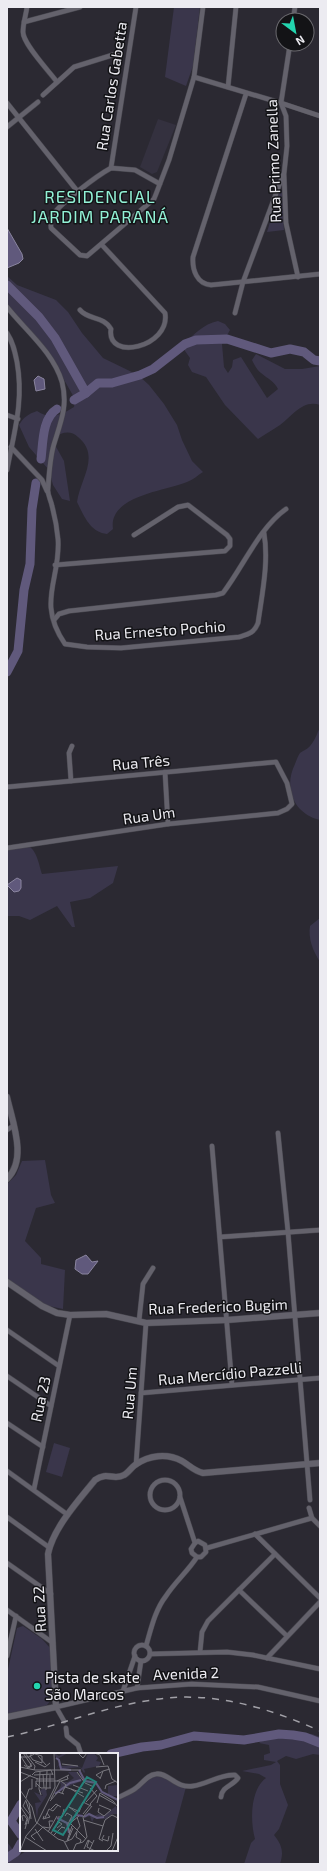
<svg xmlns="http://www.w3.org/2000/svg" width="327" height="1871" font-family="'Exo 2',sans-serif">
	<rect width="100%" height="100%" fill="#2b2932"/>
	<polygon fill="#34313f" points="158,119 176,125 157,172 152,174 140,167"/>
	<g fill="#3a364b">
		<polygon points="174,7 200,7 193,66 186,86 165,77"/>
		<polygon points="282,191 284,230 267,232 279,193"/>
		<path d="M7,276L17,285L56,300L68,312L82,333L103,358L138,375L149,385L164,404L177,425L182,440L192,461L203,472C198,475 193,480 187,482C165,491 108,496 113,529L107,534C90,532 84,516 77,502C80,479 101,456 78,437C71,430 62,432 55,437V445L64,461L70,501L62,499L53,485L49,470L29,447L19,425C24,417 28,414 37,411C51,420 61,415 74,407L75,399L47,350L7,307Z"/>
		<path d="M218,321L225,324L230,330L222,344L224,367L228,373L232,367L233,360L241,357L267,398L278,389C274,381 268,379 261,373C257,370 254,364 252,360L256,354L285,369H302L320,366V405C303,399 292,416 280,425C273,430 265,434 258,439L225,405L206,377L192,372L188,365L190,358L185,351L183,344C194,335 203,324 218,321Z"/>
		<path d="M320,727V820C294,814 283,788 295,764C296,761 298,756 300,753C302,751 306,750 308,748C314,743 317,734 320,727Z"/>
		<path d="M28,846C37,850 39,865 42,874L118,866L113,883L90,898L70,902L75,927H72L57,906L30,920L19,916H7V849Z"/>
		<path d="M320,918V962C313,951 308,939 310,926Z"/>
		<polygon points="45,1160 51,1195 55,1203 36,1208 25,1241 41,1258 41,1264 65,1270 63,1309 44,1305 7,1281 7,1184 16,1175 22,1161"/>
		<polygon points="54,1443 70,1448 62,1477 46,1472"/>
		<polygon points="23,1626 42,1639 51,1649 53,1697 47,1705 43,1707 7,1714 7,1674 17,1628"/>
		<path d="M281,1732L312,1734L320,1737V1755L313,1754L296,1759L286,1756L277,1761L280,1765V1784L288,1805L279,1829L274,1835C282,1845 284,1852 280,1864H244L251,1843L255,1839C250,1821 250,1790 266,1778L259,1774L242,1771L271,1765L276,1762L264,1760V1755L270,1753L269,1745L259,1743L266,1737Z"/>
		<polygon points="157,1774 186,1787 165,1864 7,1864 7,1842 18,1856 28,1850 117,1850 117,1798"/>
	</g>
	<g fill="#60597c" stroke="#8a859f">
		<polygon points="7,228 22,254 23,259 19,263 7,268"/>
		<polygon points="38,376 44,379 45,389 36,391 34,380"/>
		<polygon points="17,878 21,880 21,888 19,891 14,892 7,885"/>
		<polygon points="86,1255 92,1262 98,1261 88,1274 82,1274 75,1269 76,1260"/>
	</g>
	<g fill="none" stroke-linecap="round" stroke-linejoin="round">
		<g stroke="#60597c" stroke-width="9">
			<polyline points="7,285 39,317 55,338 86,393 98,383 112,383 140,375 153,369 185,344 196,340 227,339 271,353 290,349 304,352 314,360 320,361"/>
			<polyline points="74,400 86,393"/>
			<path d="M41,459C43,444 42,418 57,409"/>
			<polyline points="7,672 18,651 24,590 30,564 32,509 36,483"/>
			<polyline points="111,1754 142,1747 161,1745 194,1736 244,1740 279,1734 293,1735 305,1737 320,1743"/>
			<polyline points="21,1804 11,1821 21,1835"/>
			<polyline points="7,1858 16,1852 21,1843"/>
		</g>
		<defs>
			<g id="street">
				<path d="M27,7C26,15 23,23 23,32C23,44 49,71 57,82"/>
				<polyline points="293,20 295,7"/>
				<polyline points="24,22 80,7"/>
				<polyline points="290,44 281,103 286,116 287,146 284,174 286,223 298,277"/>
				<polyline points="194,77 281,103 320,116"/>
				<polyline points="228,87 236,7"/>
				<path d="M246,94L193,257C192,270 197,284 211,285L320,274"/>
				<polyline points="43,95 74,67 119,53"/>
				<polyline points="7,103 78,192"/>
				<polyline points="7,127 38,102"/>
				<polyline points="111,168 136,7"/>
				<path d="M160,184L135,170L111,168C98,175 56,206 51,218C50,222 51,224 51,228L80,255L87,256L154,199L156,194L169,160L194,77L203,7"/>
				<path d="M7,307C26,331 53,352 62,382C68,406 61,421 54,444C50,457 49,474 48,489C47,494 51,500 52,506C55,517 57,528 58,539C61,579 36,602 65,644L87,647L121,648L239,637C249,634 254,633 258,623C262,594 269,562 264,533"/>
				<path d="M80,310C88,320 104,316 111,329C106,362 171,347 165,313L102,245"/>
				<polyline points="235,313 243,282 283,175"/>
				<path d="M7,333C13,342 15,352 17,362C24,402 14,432 7,470"/>
				<polyline points="7,415 18,419"/>
				<polyline points="11,447 42,480 47,491"/>
				<polyline points="55,565 225,551 230,546 230,539 227,535 188,505 178,507 134,535"/>
				<path d="M54,620L59,614L69,611L216,595L223,593C243,567 259,528 286,509"/>
				<polyline points="165,772 168,824"/>
				<polyline points="71,781 69,753 72,746"/>
				<polyline points="7,787 276,762 287,783 292,804 287,809 278,813 168,824 7,848"/>
				<polyline points="7,1130 13,1126"/>
				<polyline points="278,1133 288,1232 310,1500"/>
				<polyline points="212,1146 232,1385"/>
				<polyline points="220,1237 320,1230"/>
				<polyline points="139,1321 143,1284 153,1268"/>
				<polyline points="7,1330 59,1366"/>
				<polyline points="7,1376 51,1406"/>
				<polyline points="141,1393 320,1378"/>
				<polyline points="7,1423 43,1447"/>
				<polyline points="136,1465 146,1323"/>
				<polyline points="7,1471 68,1515"/>
				<circle cx="165" cy="1495" r="15"/>
				<polyline points="34,1489 70,1315"/>
				<polyline points="180,1497 195,1543"/>
				<polyline points="309,1508 312,1518 320,1526"/>
				<polyline points="7,1517 50,1548"/>
				<polyline points="255,1534 320,1598"/>
				<polyline points="207,1548 312,1518"/>
				<polyline points="7,1563 51,1594"/>
				<polyline points="239,1590 287,1636"/>
				<polyline points="7,1610 53,1643"/>
				<circle cx="142" cy="1653" r="8"/>
				<path d="M146,1646C151,1629 155,1610 166,1596C175,1582 188,1571 197,1557H201L206,1552L205,1545L198,1541L195,1543L191,1549L192,1553L197,1557"/>
				<polyline points="200,1652 202,1632 208,1621 275,1554"/>
				<polyline points="150,1654 227,1652 253,1655 320,1669"/>
				<polyline points="7,1656 16,1616"/>
				<polyline points="267,1658 320,1602"/>
				<polyline points="137,1688 141,1661"/>
				<polyline points="123,1691 135,1656"/>
				<polyline points="64,1721 56,1707 137,1688 192,1684 258,1687 320,1701"/>
				<polyline points="66,1728 67,1736 78,1745 81,1754"/>
				<path d="M117,1798C123,1795 131,1792 136,1788C143,1783 147,1775 156,1774C168,1772 176,1789 193,1786C208,1784 220,1774 235,1775L238,1778C233,1786 222,1786 221,1797"/>
			</g>
			<g id="secondary">
				<path d="M7,1097C12,1121 28,1159 7,1179"/>
				<polyline points="7,1282 42,1306 57,1313 70,1315 106,1314 146,1323 227,1320 320,1313"/>
				<path d="M7,1717L56,1707L48,1554C53,1528 79,1500 95,1480C107,1471 114,1481 124,1475C128,1473 131,1468 135,1465C149,1455 167,1453 182,1461C189,1465 194,1471 203,1473L320,1463"/>
			</g>
		</defs>
		<use href="#street" stroke="#47464e" stroke-width="5.5"/>
		<use href="#secondary" stroke="#47464e" stroke-width="7"/>
		<use href="#street" stroke="#64626c" stroke-width="4.5"/>
		<use href="#secondary" stroke="#64626c" stroke-width="6"/>
		<path stroke="#a1a0a7" stroke-width="1.5" stroke-dasharray="7 7" stroke-linecap="butt" d="M7,1737C56,1727 102,1707 152,1700C210,1690 267,1707 320,1731"/>
	</g>
	<circle fill="#23d5af" stroke="#131316" stroke-width="1.5" cx="37" cy="1686" r="4"/>
	<g text-anchor="middle" dominant-baseline="central" stroke-width="3" stroke-linejoin="round" paint-order="stroke">
		<g font-size="15" fill="#ecebf1" stroke="#131316">
			<text transform="translate(111 86) rotate(-81)">Rua Carlos Gabetta</text>
			<text transform="translate(273 161) rotate(-92)">Rua Primo Zanella</text>
			<text transform="translate(160 630) rotate(-4)">Rua Ernesto Pochio</text>
			<text transform="translate(141 762) rotate(-5)">Rua Três</text>
			<text transform="translate(149 815) rotate(-8)">Rua Um</text>
			<text transform="translate(218 1306) rotate(-2)">Rua Frederico Bugim</text>
			<text transform="translate(230 1373) rotate(-5)">Rua Mercídio Pazzelli</text>
			<text transform="translate(129 1393) rotate(-85)">Rua Um</text>
			<text transform="translate(40 1399) rotate(-78)">Rua 23</text>
			<text transform="translate(39 1609) rotate(-93)">Rua 22</text>
			<text transform="translate(186 1673) rotate(-2)">Avenida 2</text>
		</g>
		<g font-size="15" fill="#ecebf1" stroke="#131316" text-anchor="start">
			<text x="45" y="1677">Pista de skate<tspan x="45" dy="17">São Marcos</tspan></text>
		</g>
		<g font-size="17" letter-spacing="1" fill="#92f2d6" stroke="#131316">
			<text x="100" y="196">RESIDENCIAL<tspan x="100" dy="20">JARDIM PARANÁ</tspan></text>
		</g>
	</g>
	<g transform="translate(20 1753)">
		<rect width="98" height="98" fill="#2b2932"/>
		<path d="M34,0L39,3L44,0H48L39,5L41,13L56,12L62,15L68,0H74L78,5L76,8L81,9L79,13L64,16L65,19L64,20L60,14L40,16L39,12L36,16L39,10ZM48,19H57L62,28L39,37L41,32L40,29H48L54,25ZM98,32V43H88V33ZM22,36H26L27,42L18,56L17,66L15,50L21,49L14,39L23,43L21,39L18,40ZM96,53L98,61H92L86,66L74,65L72,69L70,63L64,65L69,60L74,63L79,61L84,63Z" fill="#3a364b"/>
		<path fill="none" stroke="#60597c" stroke-width="2" d="M36,5L39,7L41,16L51,17M59,17L65,28L76,30L82,39L98,47M35,41L50,30L61,27M64,64L69,61L77,65L84,64M37,65L47,70L49,80M50,68L56,62L63,63"/>
		<path fill="none" stroke="#78777e" stroke-width="1" d="M3,0L12,13L8,15L4,12M5,0L15,13L14,17M12,0L10,3L13,7L22,10V3L15,1M58,0L63,5L67,0M74,0L80,2L84,12M0,2L7,13L10,14L11,10M18,3L26,12M0,4H9L16,0M15,9L25,14L30,10M42,11L58,13M0,14L15,17H61M76,14L88,13L92,26L98,30M0,19L18,26M20,19L19,36L21,42M57,19L65,30L74,34M23,21L24,35M12,22L15,19L31,17L33,22M14,22L33,21M30,22V35M80,25L76,22L83,18M16,26H34M80,26L83,18L90,16M37,28L49,22M41,28L46,32L42,40M0,29L11,22M16,30L21,35H31M53,32L68,38M16,34V28H41L48,26L47,23M45,34L63,40M51,36L64,44M85,36L86,32L96,28M0,37L12,54L16,69L38,86M26,37L27,18M79,42L95,51M6,45L9,36H12V26M31,46L40,28M6,47L3,53L10,62L8,71M6,48L10,60M30,48L38,39L44,41M66,49L77,37M9,50L11,66M77,50L80,40L93,48L98,54M70,51L77,43L70,35M79,52L91,57L84,63L78,59L79,55M0,53L8,65L5,76M31,56L36,51L41,54M59,59L63,49L71,53M56,61H57L58,59V58L49,54L57,60M63,61L71,51M24,63L23,66L30,64L27,60M45,63L47,60L52,63L48,71L50,82M38,64H42L44,56M57,64L60,73L57,77M25,65L29,56L33,58L38,52M63,67L83,73L79,86L83,88M3,68L2,63L4,62L7,66L5,72M37,68L42,71L37,75M50,70L66,86M49,71L59,63M83,73L85,67L92,62L98,65M15,76L23,88M28,79L37,63M57,79L56,84L61,87L60,90M17,80L23,74L30,75L29,68H33M31,80L39,69M84,82L82,86L88,88L89,83M33,83L42,74L45,75L41,74M5,84L27,98M38,86L44,88L49,98M15,87L11,83L17,79M48,87L53,75M69,87L67,94L75,98M47,88L52,73M45,89L52,86L57,78M64,96L68,87L72,90M0,98L6,83L17,70L35,34L34,0M53,98L56,91L63,89L67,84L63,64L72,53M69,98L74,87M86,98L91,93L93,80M92,98L98,84"/>
		<path fill="#25827b" fill-opacity="0.15" stroke="#25827b" stroke-width="2" d="M67,24L76,29L43,82L33,77Z"/>
		<rect width="98" height="98" fill="none" stroke="#ecebf1" stroke-width="2"/>
	</g>
	<rect width="327" height="1871" fill="none" stroke="#ecebf1" stroke-width="16"/>
	<g transform="translate(295 32) rotate(148)"><circle r="19" fill="#131316" stroke="#6a696e"/>
	<path d="M0-3L7 15L0 10L-7 15Z" fill="#23d5af"/>
	<text y="-6" font-size="11" font-weight="bold" text-anchor="middle" fill="#ecebf1">N</text>
	</g>
</svg>
